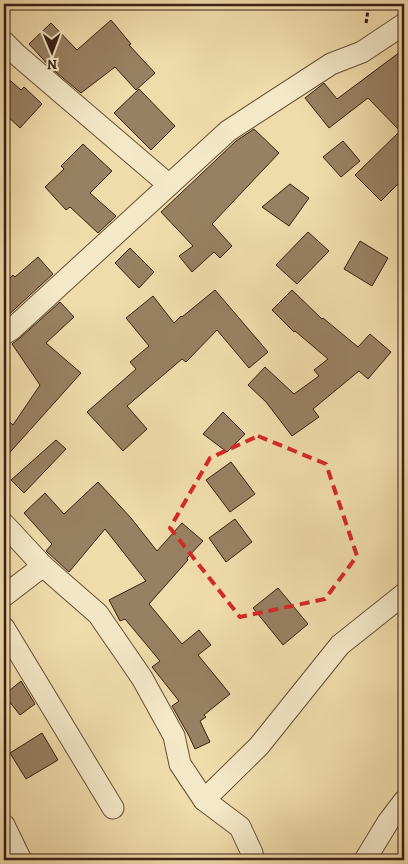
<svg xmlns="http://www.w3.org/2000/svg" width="408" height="864" font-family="Alegreya,serif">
	<rect width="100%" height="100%" fill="#f0dcab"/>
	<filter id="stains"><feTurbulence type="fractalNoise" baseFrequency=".004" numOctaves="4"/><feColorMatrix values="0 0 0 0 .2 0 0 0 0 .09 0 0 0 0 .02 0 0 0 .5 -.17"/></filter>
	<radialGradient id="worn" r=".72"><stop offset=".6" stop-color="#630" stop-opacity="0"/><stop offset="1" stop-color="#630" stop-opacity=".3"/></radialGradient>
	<g fill="#988162" stroke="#381f13">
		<polygon points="111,20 131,44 129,45 155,73 136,90 115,67 81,93 51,68 29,44 51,23 77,50"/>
		<polygon points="404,49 404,178 381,201 355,175 400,131 368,98 329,128 305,98 324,83 337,99"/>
		<polygon points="4,75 21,90 24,87 42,104 20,128 4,113"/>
		<polygon points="139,89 175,126 151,150 114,113"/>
		<polygon points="254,129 279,153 212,224 232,246 220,258 214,252 192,272 179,256 193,246 161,212 236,141"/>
		<polygon points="343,141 360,161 341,177 323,157"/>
		<polygon points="83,144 112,171 90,193 116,216 98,233 70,207 66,210 45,187 64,169 61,166"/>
		<polygon points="290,184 309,198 289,226 262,207"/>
		<polygon points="308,232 329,251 297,284 276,265"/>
		<polygon points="360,241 388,258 372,286 344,269"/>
		<polygon points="130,248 154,272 139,288 115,263"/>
		<polygon points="38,257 53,274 4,319 4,284 13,275 15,277"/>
		<polygon points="215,290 268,352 249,368 217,330 186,362 182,359 127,406 147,429 123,451 87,412 136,369 130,362 149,346 126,318 153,296 174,323 181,316 182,317"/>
		<polygon points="292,290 322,319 323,318 358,347 370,334 391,352 368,379 359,371 313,409 319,417 292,436 266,402 248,385 265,367 294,394 319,376 314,370 328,359 295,331 294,332 272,310"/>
		<polygon points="60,302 74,317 46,343 81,373 4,459 4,417 13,425 40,385 12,344 20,338"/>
		<polygon points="223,412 245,434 227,452 203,434"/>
		<polygon points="56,440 66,449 24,493 11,480"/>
		<polygon points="231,462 255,494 230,512 206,480"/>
		<polygon points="98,482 131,518 157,551 182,523 203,541 187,558 188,560 149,604 182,644 199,630 211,645 198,655 230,694 204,715 206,717 200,721 210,742 195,749 189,736 172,706 179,701 152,667 160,661 125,619 120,621 109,600 146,581 105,529 69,572 46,551 52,544 24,513 45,493 64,514"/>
		<polygon points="235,519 252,542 226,562 209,538"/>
		<polygon points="278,588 308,624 283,645 253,608"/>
		<polygon points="21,681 35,704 20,715 4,695"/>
		<polygon points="42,733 58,760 26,779 10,753"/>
	</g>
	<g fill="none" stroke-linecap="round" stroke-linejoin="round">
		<defs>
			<g id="street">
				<polyline points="4,42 16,54 169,185"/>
				<polyline points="4,334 12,329 228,131 331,64 362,52 404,24"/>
				<polyline points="4,524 43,566 98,614 142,678 174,736 180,764 204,800 240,827 252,853 253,860"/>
				<polyline points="4,596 43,566"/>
				<polyline points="4,628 113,808"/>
				<polyline points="204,800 259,746 340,645 404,594"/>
				<polyline points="4,825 21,860"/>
				<polyline points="365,860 388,822 404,801"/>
			</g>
		</defs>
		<use href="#street" stroke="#664e39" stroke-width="23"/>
		<polyline stroke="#381f13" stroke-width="3" stroke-dasharray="4 2.5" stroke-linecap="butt" points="366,23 369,4"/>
		<use href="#street" stroke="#f5e8c8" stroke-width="21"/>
	</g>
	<path fill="none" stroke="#d62828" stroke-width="4" stroke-dasharray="10 6" stroke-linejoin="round" d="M258,436L326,464L357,556L325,599L240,617L170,528L210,458Z"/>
	<rect width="408" height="864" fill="none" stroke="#f0dcab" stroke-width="20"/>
	<rect x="5" y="5" width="398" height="854" fill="none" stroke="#381f13" stroke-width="2.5"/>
	<rect x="10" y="10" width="388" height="844" fill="none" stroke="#381f13"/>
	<g transform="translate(52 52) rotate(179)" stroke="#f5e8c8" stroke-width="4" paint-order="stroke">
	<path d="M0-4L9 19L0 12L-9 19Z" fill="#381f13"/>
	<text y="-8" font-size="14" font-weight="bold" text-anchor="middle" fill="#381f13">N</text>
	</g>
	<rect width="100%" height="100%" filter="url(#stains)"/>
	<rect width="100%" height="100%" fill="url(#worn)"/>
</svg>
